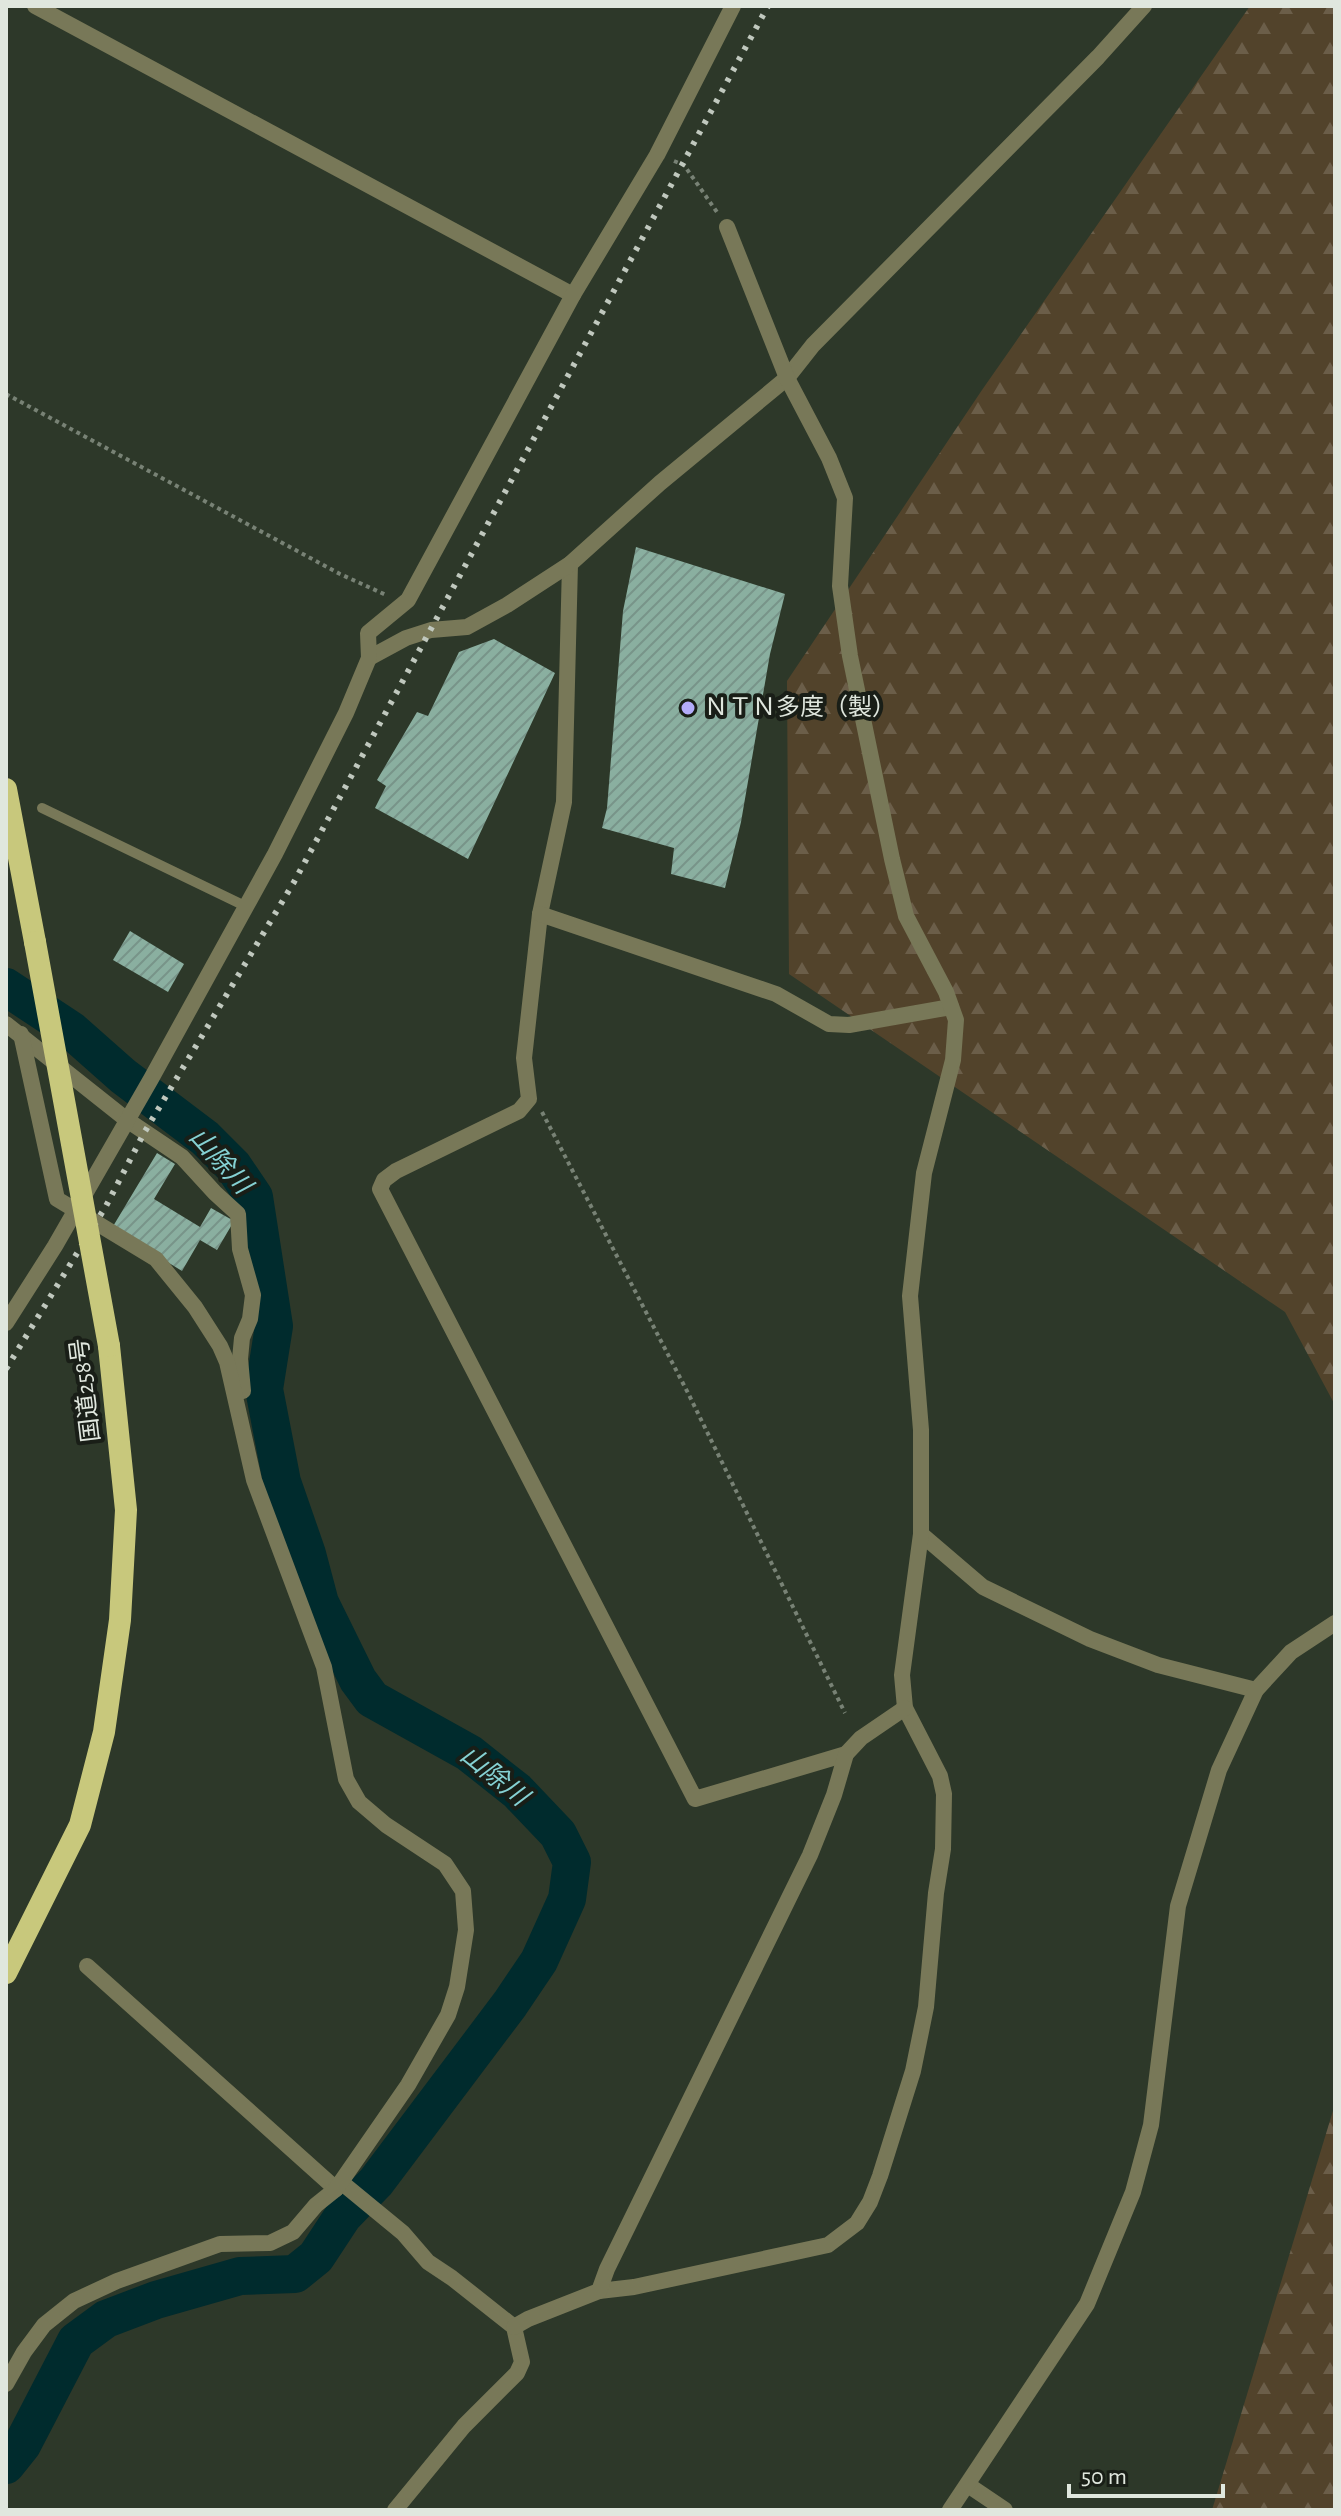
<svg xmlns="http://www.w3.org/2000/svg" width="1341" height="2516" font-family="'Alegreya Sans','Noto Sans JP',sans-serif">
	<defs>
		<pattern id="forest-firs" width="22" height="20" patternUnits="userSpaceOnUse" patternTransform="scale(2)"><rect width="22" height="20" fill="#52432b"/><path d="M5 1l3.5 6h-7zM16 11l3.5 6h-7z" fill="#6b5e49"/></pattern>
		<pattern id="building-hatch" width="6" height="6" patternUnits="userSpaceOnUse" patternTransform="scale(2)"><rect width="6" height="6" fill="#8aafa0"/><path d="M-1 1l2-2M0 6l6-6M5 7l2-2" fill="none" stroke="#789489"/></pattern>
	</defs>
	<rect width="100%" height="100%" fill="#2d3829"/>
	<g fill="url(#forest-firs)">
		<polygon points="1250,6 1335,6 1335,1405 1285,1312 789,974 787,681 982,390"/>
		<polygon points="1335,2104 1335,2510 1212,2510"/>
	</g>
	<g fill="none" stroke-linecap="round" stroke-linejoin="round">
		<polyline stroke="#002b2d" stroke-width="38" points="6,987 71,1030 123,1076 205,1138 233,1166 254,1197 274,1326 264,1389 282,1482 307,1554 320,1603 358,1680 372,1699 469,1753 517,1791 558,1834 572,1862 567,1899 539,1961 510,2004 376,2182 343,2216 316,2257 295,2274 240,2276 156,2300 106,2319 76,2341 22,2445 6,2465"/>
	</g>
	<g fill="url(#building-hatch)">
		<polygon points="636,547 785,594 770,654 741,822 725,888 671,874 674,848 602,828 607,808 623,611"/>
		<polygon points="494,639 555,673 468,859 375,808 386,786 377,780 417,712 428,716 459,652"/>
		<polygon points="130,931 184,964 168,992 113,960"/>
		<polygon points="157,1153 175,1164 154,1199 200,1227 211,1208 234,1221 217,1250 200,1240 182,1271 112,1228"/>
	</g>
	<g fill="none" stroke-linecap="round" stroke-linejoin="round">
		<g stroke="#788275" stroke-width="4" stroke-dasharray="4 4" stroke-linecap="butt">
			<polyline points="674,161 684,165 719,215"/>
			<polyline points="6,394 340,574 386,595"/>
			<polyline points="542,1112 688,1393 845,1713"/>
		</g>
		<polyline stroke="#787858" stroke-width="10" points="42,808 245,906"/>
		<g stroke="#787858" stroke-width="16">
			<polyline points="35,6 573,295"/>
			<polyline points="570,564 564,802 540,914 524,1058 529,1099 519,1111 396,1171 384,1180 380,1189 695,1799 846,1754"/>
			<polyline points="369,658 406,638 431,630 467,627 507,605 570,564 660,483 787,378 813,345 1098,57 1144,6"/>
			<polyline points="540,914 776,994 829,1024 849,1025 951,1007"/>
			<polyline points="6,1024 127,1120 182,1157 215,1193 238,1214 240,1249 253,1295 250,1319 242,1338 240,1359 243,1391"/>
			<polyline points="6,1323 55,1246 151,1079 275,854 346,713 369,658 368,633 408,600 573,295 657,155 733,6"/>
			<polyline points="921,1534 983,1587 1090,1639 1158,1665 1256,1690"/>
			<polyline points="87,1966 336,2189"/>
			<polyline points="341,2182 403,2233 428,2262 452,2278 514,2327 522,2362 517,2373 464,2426 395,2510"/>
			<polyline points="599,2291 634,2287 828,2245 857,2223 870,2202 880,2176 913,2071 926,2007 936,1893 943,1849 944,1794 940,1776 905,1708 902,1675 921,1534 921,1430 910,1296 924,1173 953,1060 956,1020 946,992 906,916 892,859 850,656 840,586 845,498 829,458 787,378 727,227"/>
			<polyline points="514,2327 528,2319 599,2291 607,2269 810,1855 834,1795 846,1754 861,1738 905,1708"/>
			<polyline points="6,2384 24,2352 44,2325 74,2301 117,2281 220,2244 270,2243 293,2232 316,2205 336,2189 408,2085 448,2015 457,1987 466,1930 463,1891 445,1864 386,1825 359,1802 346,1779 324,1667 254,1480 227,1362 220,1346 195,1307 156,1259 57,1199 21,1034"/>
			<polyline points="968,2485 1005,2510"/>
			<polyline points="950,2510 1087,2304 1133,2192 1151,2125 1178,1906 1219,1770 1256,1690 1291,1652 1335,1623"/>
		</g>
		<g stroke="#c8c87c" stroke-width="22">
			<polyline points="6,789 35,942"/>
			<polyline points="6,1973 80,1825 104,1732 120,1620 126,1510 109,1346"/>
		</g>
		<polyline stroke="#c0c8be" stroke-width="6" stroke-dasharray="4 8" stroke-linecap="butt" points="6,1369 106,1206 144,1133 294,882 768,6"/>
		<polyline stroke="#c8c87c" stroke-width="22" points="35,942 109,1346"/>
	</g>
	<circle fill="#b3acf9" stroke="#191e17" stroke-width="3" cx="688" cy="708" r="8"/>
	<g text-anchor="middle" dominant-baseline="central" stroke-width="8" stroke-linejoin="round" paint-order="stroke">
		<g font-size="24" fill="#e0e7de" stroke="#191e17" text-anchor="start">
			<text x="704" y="708">ＮＴＮ多度（製）</text>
		</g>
		<g font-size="24" fill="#e0e7de" stroke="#191e17">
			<text transform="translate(86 1390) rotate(-97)">国道258号</text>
		</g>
		<g font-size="26" font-style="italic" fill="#85d1d3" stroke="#191e17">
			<text transform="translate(220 1161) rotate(48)">山除川</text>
			<text transform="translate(494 1776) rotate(39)">山除川</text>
		</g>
	</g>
	<rect width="1341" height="2516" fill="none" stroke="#e0e7de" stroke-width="16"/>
	<path d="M1069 2484v12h154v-12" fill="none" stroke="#e0e7de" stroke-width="4"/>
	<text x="1081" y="2484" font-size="24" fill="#e0e7de" stroke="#191e17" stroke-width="6" paint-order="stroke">50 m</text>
</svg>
